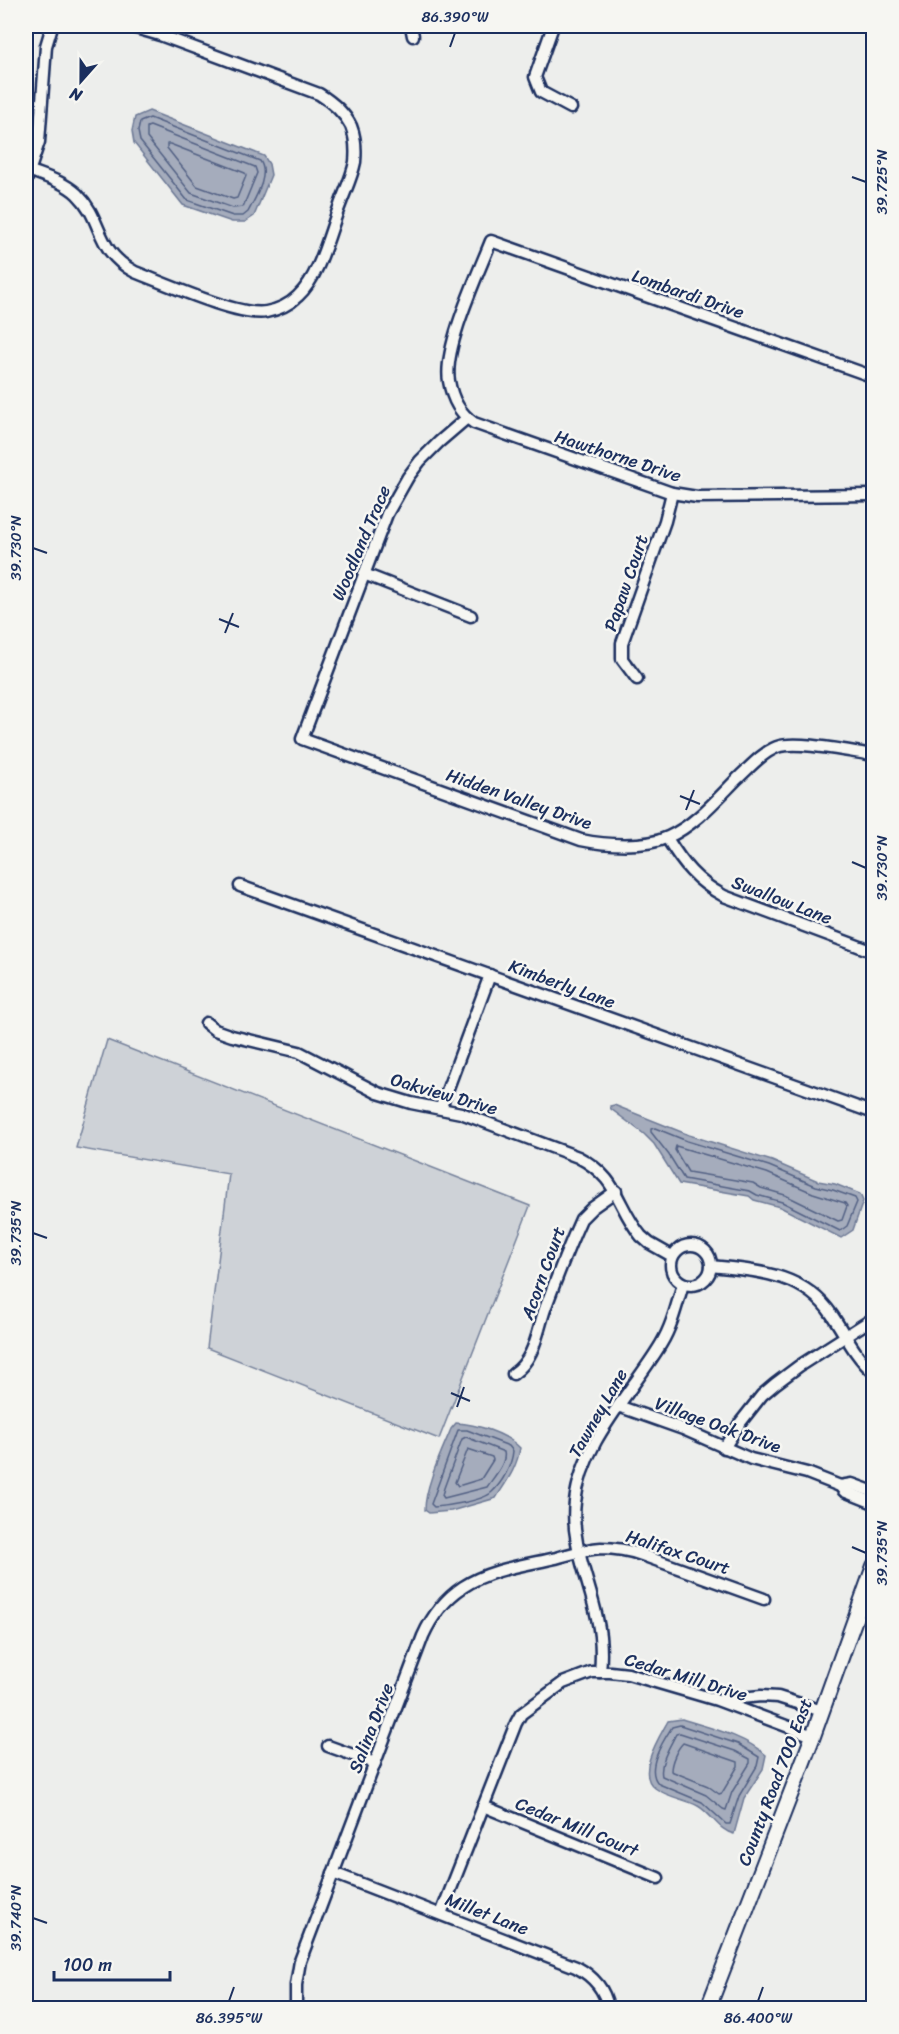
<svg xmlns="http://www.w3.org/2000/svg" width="899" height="2034" font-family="Sriracha,sans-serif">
	<rect width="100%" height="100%" fill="#edeeec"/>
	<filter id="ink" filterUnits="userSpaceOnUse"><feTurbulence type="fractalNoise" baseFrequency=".0167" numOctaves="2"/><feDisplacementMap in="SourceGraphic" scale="12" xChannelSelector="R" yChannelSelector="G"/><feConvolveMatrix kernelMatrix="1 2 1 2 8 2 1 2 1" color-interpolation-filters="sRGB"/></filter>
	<g filter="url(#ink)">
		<polygon fill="#ced2d7" stroke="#74809a" stroke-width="1.5" points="107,1040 530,1206 439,1439 207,1348 229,1174 76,1148"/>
		<g fill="#a5acbc" stroke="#6e7a96" stroke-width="1.5">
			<polygon points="149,111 264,156 269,164 271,175 254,216 245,222 232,222 183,205 134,143 132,131 135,117"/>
			<polygon points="614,1105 689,1135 772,1161 818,1181 835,1184 860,1194 863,1201 853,1230 841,1238 780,1207 754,1200 749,1196 679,1184 654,1144 644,1134 611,1109 610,1106"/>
			<path d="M456,1423C476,1424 506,1433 520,1448C517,1468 506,1482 496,1498L451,1511L429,1513L425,1510C425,1486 442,1451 451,1429Z"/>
			<path d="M682,1719C710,1728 743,1735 766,1755L763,1769L744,1798L734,1834C719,1831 712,1814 698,1806C685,1799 667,1797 655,1788C635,1774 660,1736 668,1721Z"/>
		</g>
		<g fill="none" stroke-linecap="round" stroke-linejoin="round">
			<g stroke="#526184" stroke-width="1.5">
				<path d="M150,118L260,161C270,175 255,198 248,212L243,216H233L187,200L140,141L138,131L140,122Z"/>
				<polygon points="150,126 255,167 257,173 243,207 233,208 191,193 147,138 147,127"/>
				<polygon points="167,144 170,144 245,173 246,176 237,198 233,199 197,186 167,148"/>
				<polygon points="655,1128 687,1141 769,1166 816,1186 833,1190 855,1198 857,1202 847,1226 840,1231 782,1202 757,1195 750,1191 684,1179 669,1155 651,1132 651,1129"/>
				<polygon points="676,1146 767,1173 813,1193 845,1203 847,1206 842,1220 838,1221 785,1195 761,1188 753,1183 688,1172 675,1150"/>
				<path d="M458,1430H467L509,1446L513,1451C512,1464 503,1482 492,1492C483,1501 447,1506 434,1507L431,1504Z"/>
				<path d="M466,1437L504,1452C507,1463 493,1478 487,1487L444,1498L442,1495L444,1488L462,1439Z"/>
				<polygon points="468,1449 492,1457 493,1460 481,1479 458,1486 455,1482"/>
				<path d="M680,1725L738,1744L759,1757L757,1766L739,1796L730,1824H726L702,1802L659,1784C644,1770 663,1741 672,1727Z"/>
				<path d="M680,1733L735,1751L750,1759V1763L732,1792L726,1810L723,1809L706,1795L662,1776C659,1763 670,1746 676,1734Z"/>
				<path d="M683,1743L738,1762V1766L722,1793L719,1794L708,1786L671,1771C671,1762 677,1749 683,1743Z"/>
			</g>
			<defs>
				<g id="minor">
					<polyline points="411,26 413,36"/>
					<polyline points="553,26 535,77 541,92 571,108"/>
					<path d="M26,169C43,176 63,181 77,194C104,220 94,250 135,272C164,283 239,317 266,312C277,310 289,305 298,296C320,276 329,233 340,205C345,191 352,177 355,162C356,151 355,136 351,126C344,112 332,102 319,94L160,35L129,26"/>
					<polyline points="26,181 39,142 46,46 52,26"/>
					<path d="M874,377L491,241C478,274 443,348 449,381C452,399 459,413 474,423L672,493L697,497L874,495"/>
					<path d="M467,418L439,442L420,461L408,477L387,514L302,739L581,840C605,845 645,848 668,837C695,825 717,799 738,778C750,767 762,753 777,747C797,740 851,752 874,755"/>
					<polyline points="364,574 471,616"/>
					<polyline points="637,679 622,659 622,643 665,521 672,493"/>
					<path d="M667,838C683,864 696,881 724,896L874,952"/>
					<polyline points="240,886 874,1113"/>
					<path d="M206,1023L215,1030L232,1036L299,1052L378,1093L411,1103L461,1113L578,1157C619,1178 616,1205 641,1236L649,1243L672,1256"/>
					<polyline points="441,1107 490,975"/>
					<circle cx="691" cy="1265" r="20"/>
					<path d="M711,1266C757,1271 804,1273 832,1315C845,1334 855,1356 873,1372"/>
					<path d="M513,1374C535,1359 537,1332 545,1309C556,1279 568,1248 581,1219L592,1208L616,1191"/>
					<polyline points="618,1406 683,1429 751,1459 807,1473 840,1486 844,1491 874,1503"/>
					<polyline points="724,1448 740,1423 762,1395 775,1384 799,1366 874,1318"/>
					<polyline points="840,1486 852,1484 874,1492"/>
					<path d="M600,1672C602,1653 601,1636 597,1618C589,1580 570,1541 575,1502C582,1441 631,1394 661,1344C672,1326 677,1304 683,1284"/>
					<polyline points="720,1700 761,1696 778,1697 822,1711"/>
					<polyline points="328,1746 375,1763"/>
					<polyline points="483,1806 658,1878"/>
					<path d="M333,1873L576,1967C593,1976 605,1990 608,2008"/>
					<polyline points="441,1914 516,1723 521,1714 563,1683 592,1672 610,1672 628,1674 717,1700 813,1736"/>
					<path d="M296,2008V1985L300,1961L423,1636C432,1616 445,1599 463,1587C490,1569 526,1565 556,1558C571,1554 585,1549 601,1548C615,1548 628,1550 642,1555L764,1599"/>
				</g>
				<polyline id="major" points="708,2008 813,1736 874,1566"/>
			</defs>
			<use href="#minor" stroke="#1b2f5e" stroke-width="15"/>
			<use href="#major" stroke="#1b2f5e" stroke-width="18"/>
			<use href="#minor" stroke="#f6f6f2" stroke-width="10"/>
			<use href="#major" stroke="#f6f6f2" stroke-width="14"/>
		</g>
	</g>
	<path fill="none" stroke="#1b2f5e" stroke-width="2" d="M450,47L455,33M852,177L866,182M33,548L47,553M219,619L239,627M225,633L233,613M680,796L700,804M686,810L694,790M852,862L866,868M33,1233L47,1238M451,1393L470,1401M457,1407L464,1387M852,1547L866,1553M33,1918L47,1923M229,2001L234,1987M758,2001L763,1987"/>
	<g text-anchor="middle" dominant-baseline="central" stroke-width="5" stroke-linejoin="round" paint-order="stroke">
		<g font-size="18" fill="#1b2f5e" stroke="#f6f6f2">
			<text transform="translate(688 294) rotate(19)">Lombardi Drive</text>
			<text transform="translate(618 456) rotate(18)">Hawthorne Drive</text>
			<text transform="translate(361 543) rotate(-67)">Woodland Trace</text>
			<text transform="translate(626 583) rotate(-71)">Papaw Court</text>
			<text transform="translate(519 799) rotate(19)">Hidden Valley Drive</text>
			<text transform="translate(782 900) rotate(21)">Swallow Lane</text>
			<text transform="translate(562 984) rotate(20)">Kimberly Lane</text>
			<text transform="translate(444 1094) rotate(16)">Oakview Drive</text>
			<text transform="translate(543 1273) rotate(-70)">Acorn Court</text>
			<text transform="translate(598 1413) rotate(-60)">Tawney Lane</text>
			<text transform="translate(718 1425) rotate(20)">Village Oak Drive</text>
			<text transform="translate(678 1552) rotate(18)">Halifax Court</text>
			<text transform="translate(686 1677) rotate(17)">Cedar Mill Drive</text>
			<text transform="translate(371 1728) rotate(-69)">Salina Drive</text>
			<text transform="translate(775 1782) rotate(-69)">County Road 700 East</text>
			<text transform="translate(577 1827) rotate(22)">Cedar Mill Court</text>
			<text transform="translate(487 1914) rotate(21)">Millet Lane</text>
		</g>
	</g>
	<rect width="899" height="2034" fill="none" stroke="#f6f6f2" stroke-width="66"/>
	<g transform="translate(81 81) rotate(201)" stroke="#f6f6f2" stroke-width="4.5" paint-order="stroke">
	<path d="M0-4.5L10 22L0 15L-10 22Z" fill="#1b2f5e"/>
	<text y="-9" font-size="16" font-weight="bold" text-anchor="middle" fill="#1b2f5e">N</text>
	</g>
	<path d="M54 1971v9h116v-9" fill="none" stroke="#1b2f5e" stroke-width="3"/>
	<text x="63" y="1971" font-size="18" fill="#1b2f5e" stroke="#f6f6f2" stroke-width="4.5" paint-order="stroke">100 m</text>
	<rect x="33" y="33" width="833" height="1968" fill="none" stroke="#1b2f5e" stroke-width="2"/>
	<g font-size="15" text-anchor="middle" fill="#1b2f5e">
		<text x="455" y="22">86.390°W</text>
		<text transform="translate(882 182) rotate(-90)" y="5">39.725°N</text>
		<text transform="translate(16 548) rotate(-90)" y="5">39.730°N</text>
		<text transform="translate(882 868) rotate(-90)" y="5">39.730°N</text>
		<text transform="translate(16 1233) rotate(-90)" y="5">39.735°N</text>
		<text transform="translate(882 1553) rotate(-90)" y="5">39.735°N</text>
		<text transform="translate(16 1918) rotate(-90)" y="5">39.740°N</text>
		<text x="229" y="2023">86.395°W</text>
		<text x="758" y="2023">86.400°W</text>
	</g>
</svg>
